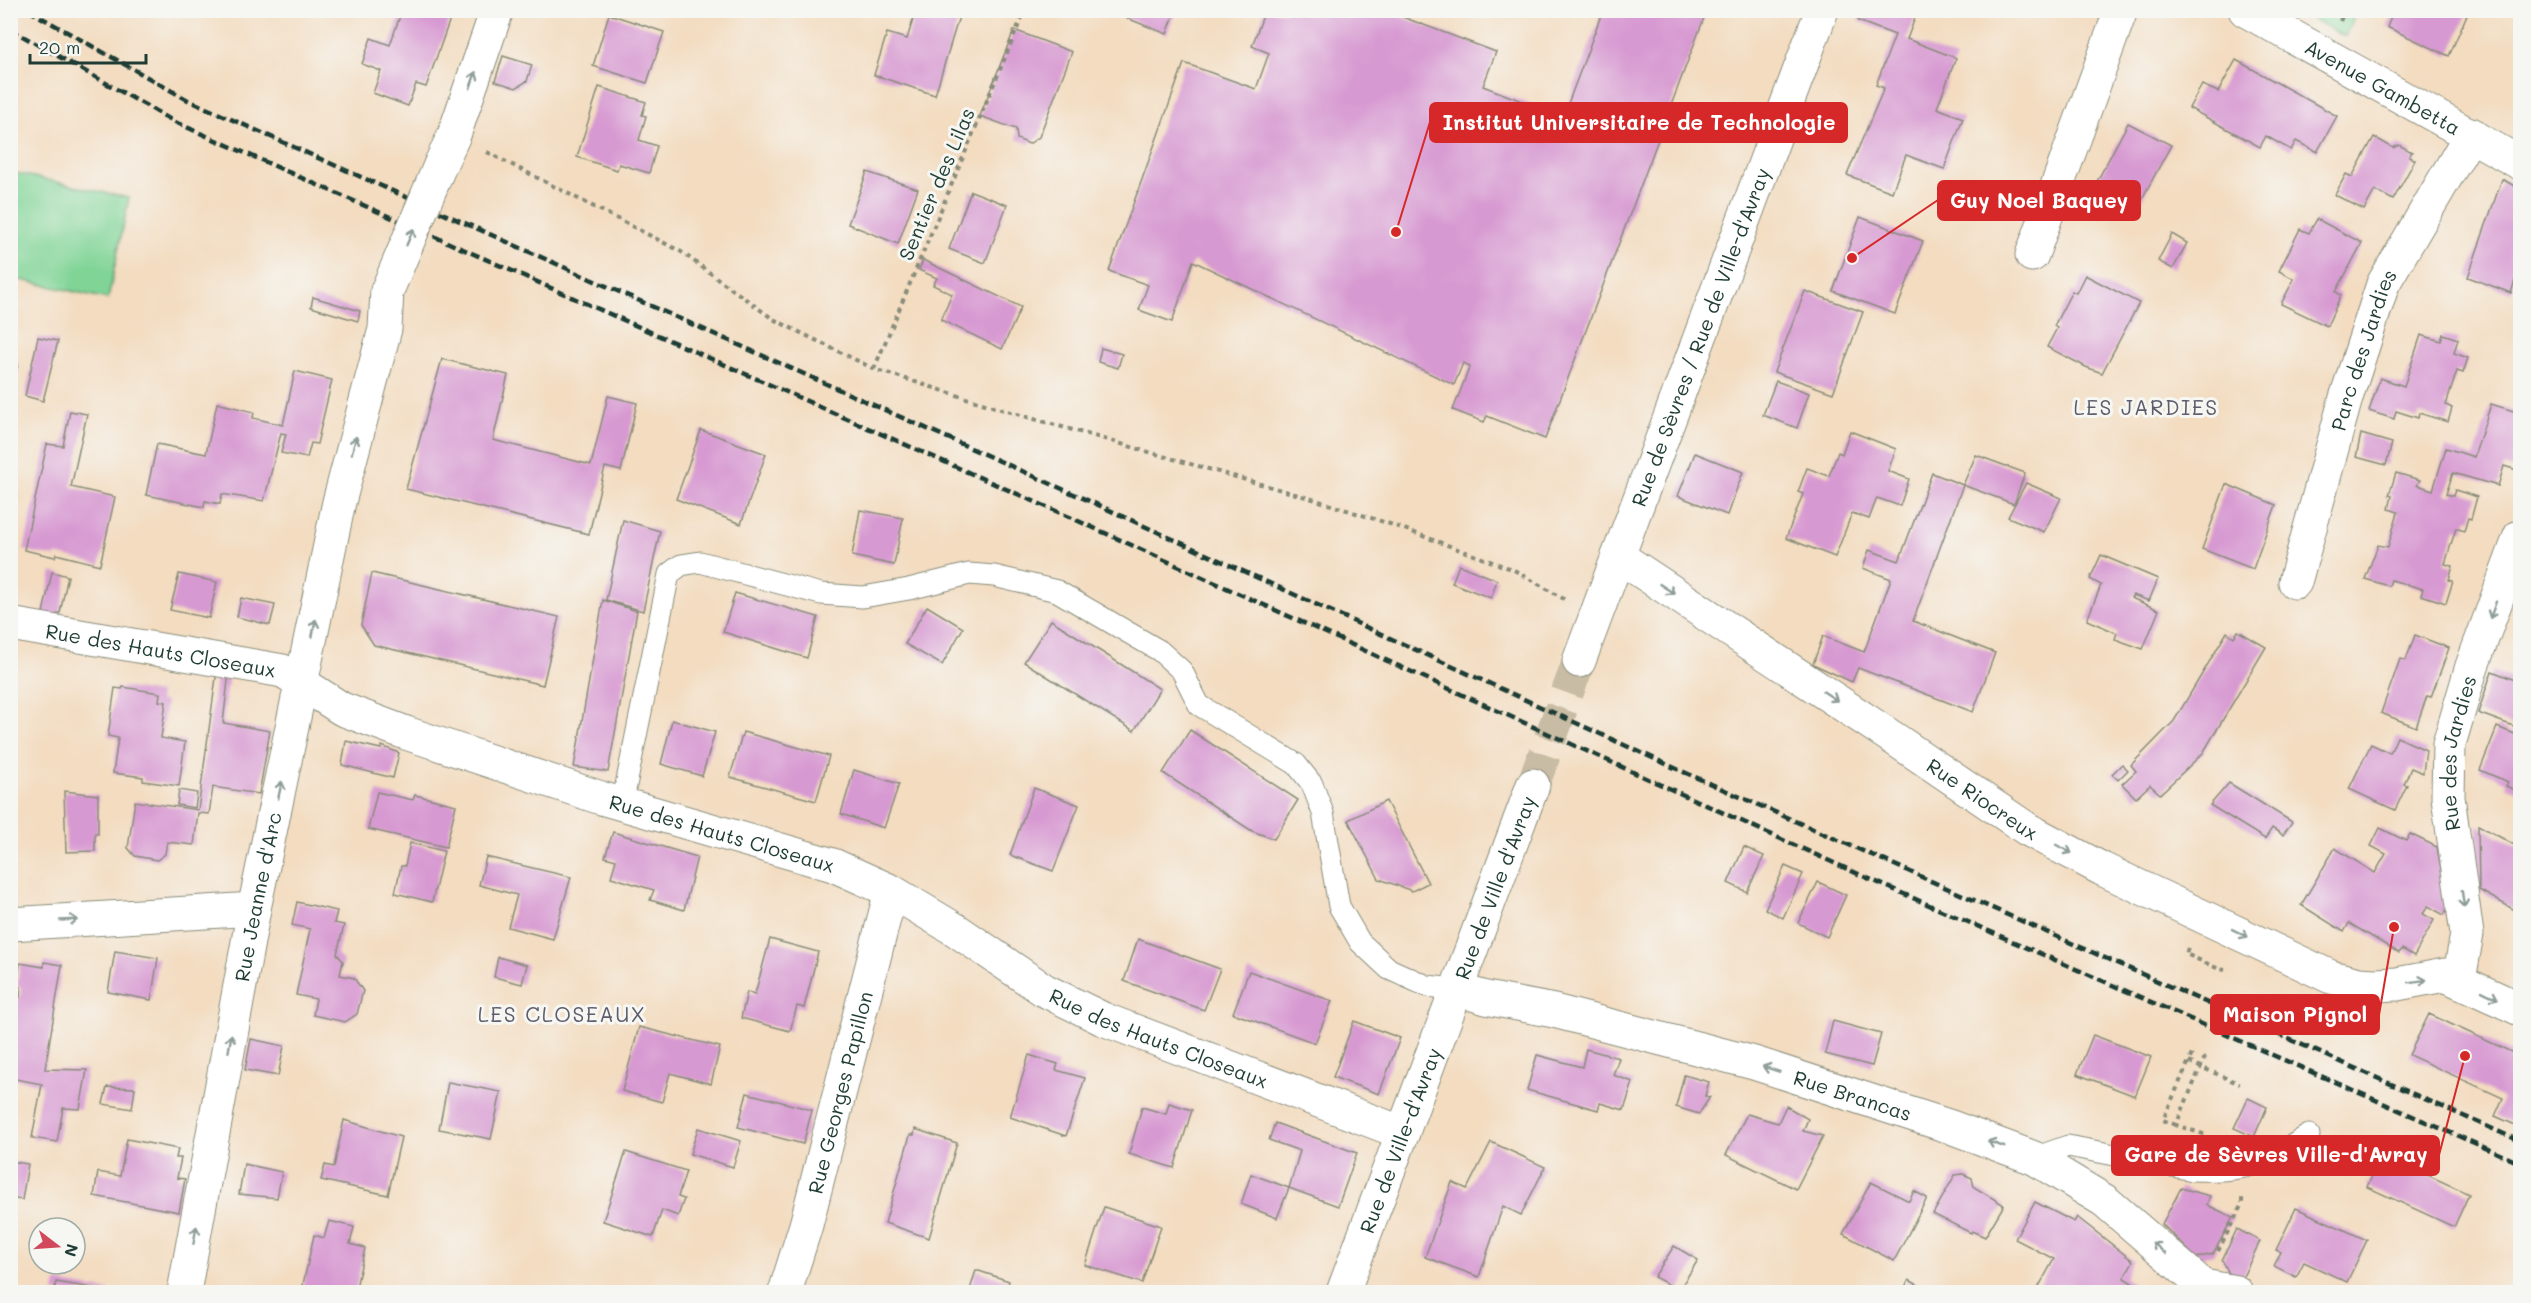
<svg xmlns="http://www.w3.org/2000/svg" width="2531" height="1303" font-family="Mali,sans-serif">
	<rect width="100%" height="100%" fill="#f6f6f2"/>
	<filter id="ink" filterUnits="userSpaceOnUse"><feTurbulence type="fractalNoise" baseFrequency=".0167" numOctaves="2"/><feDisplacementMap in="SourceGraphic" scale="12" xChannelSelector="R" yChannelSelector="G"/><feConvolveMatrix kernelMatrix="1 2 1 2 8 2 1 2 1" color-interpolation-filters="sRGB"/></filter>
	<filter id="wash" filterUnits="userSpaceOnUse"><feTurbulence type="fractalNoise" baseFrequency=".008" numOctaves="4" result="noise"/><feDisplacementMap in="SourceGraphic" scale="24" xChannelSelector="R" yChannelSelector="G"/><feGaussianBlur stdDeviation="1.35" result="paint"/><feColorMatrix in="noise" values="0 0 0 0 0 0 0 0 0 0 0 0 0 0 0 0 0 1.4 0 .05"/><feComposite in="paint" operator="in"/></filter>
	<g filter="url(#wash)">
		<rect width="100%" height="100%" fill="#f3dcc0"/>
		<g fill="#80d496" stroke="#508865" stroke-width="1.5">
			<polygon points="2298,11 2357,11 2345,37"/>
			<polygon points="11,172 129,198 108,299 11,278"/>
		</g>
		<g id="blocks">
			<g fill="#d799d1">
				<polygon points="402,10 425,10 450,19 426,87 416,84 408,106 373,93 381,71 362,64 371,38 390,45"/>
				<polygon points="916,10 961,10 935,95 874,75 887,33 907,39"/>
				<polygon points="1106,10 1176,10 1167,34"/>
				<polygon points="1265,10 1285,12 1286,10 1384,10 1496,52 1483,86 1563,117 1603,10 1707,10 1545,439 1487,416 1484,422 1453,410 1470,366 1463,363 1454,385 1193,261 1172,322 1139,310 1148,285 1109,271 1184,63 1256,89 1269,53 1252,46"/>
				<polygon points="1862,10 1918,10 1907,39 1956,58 1937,108 1963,118 1944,169 1906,155 1892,192 1847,175 1884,88 1876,85 1895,35 1858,21"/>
				<polygon points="2085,10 2108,10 2104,21"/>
				<polygon points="2394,10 2469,10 2449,56 2387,27"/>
				<polygon points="609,14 664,32 647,83 593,66"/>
				<polygon points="1014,30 1072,52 1039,137 1029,144 1017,139 1016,129 980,116"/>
				<polygon points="503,56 532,65 527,81 516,88 495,81"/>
				<polygon points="2236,60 2337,116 2317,152 2296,141 2291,150 2266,136 2260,147 2189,108 2202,85 2218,92"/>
				<polygon points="599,87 646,102 642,115 646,116 639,140 657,146 649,173 619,164 617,170 577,157"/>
				<polygon points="2128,123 2171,145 2136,210 2094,187"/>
				<polygon points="2374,137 2393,148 2399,145 2412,152 2409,156 2415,160 2393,200 2375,190 2364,210 2335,195 2346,174 2352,177"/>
				<polygon points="867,172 918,189 898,244 848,224"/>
				<polygon points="2502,179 2520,189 2520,265 2511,293 2468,277"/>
				<polygon points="971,191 1007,205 985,263 949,249"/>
				<polygon points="1860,217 1923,241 1895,314 1833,291"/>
				<polygon points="2317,219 2362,243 2336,292 2341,295 2327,326 2281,304 2294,279 2279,271 2300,229 2309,233"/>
				<polygon points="2172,234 2187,243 2173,269 2158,261"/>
				<polygon points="923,260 1021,307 1002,349 941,320 952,294 933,285 937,278 919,270"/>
				<polygon points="2085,275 2139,303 2102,373 2086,367 2047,347 2057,328 2054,326 2072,291 2076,293"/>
				<polygon points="1805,291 1863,312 1833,393 1774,372"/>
				<polygon points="313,297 360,311 358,321 311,307"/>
				<polygon points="2443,334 2458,339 2454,353 2468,358 2463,373 2457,371 2446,405 2452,408 2448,422 2419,413 2418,418 2396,411 2394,419 2369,411 2380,378 2404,386 2421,335 2441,341"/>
				<polygon points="38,337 58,341 43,401 25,396"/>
				<polygon points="1101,348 1122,354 1118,368 1098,362"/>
				<polygon points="442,359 508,375 493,440 591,465 608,396 637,403 621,471 605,467 589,534 406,489"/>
				<polygon points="10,362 18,364 11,394 10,394"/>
				<polygon points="295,371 332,380 317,444 311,443 307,458 281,453 286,434 281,433 264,501 222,494 220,504 205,501 204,507 146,495 157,444 206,454 217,403 254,412 253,418 283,425"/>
				<polygon points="1776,381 1809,393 1797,428 1763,415"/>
				<polygon points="2491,404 2520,413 2520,471 2504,466 2498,486 2453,473 2446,494 2453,496 2455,490 2477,497 2471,519 2468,518 2464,531 2456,528 2445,564 2453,566 2449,580 2453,581 2446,603 2421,595 2423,589 2391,580 2389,586 2365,579 2378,545 2388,547 2398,512 2389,509 2392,496 2389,495 2396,473 2420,480 2417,485 2433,490 2446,448 2474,457"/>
				<polygon points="70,411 87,414 71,487 115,497 100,565 56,554 55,557 24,550 47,444 63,446"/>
				<polygon points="701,430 766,454 741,524 676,499"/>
				<polygon points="1850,431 1896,449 1888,471 1909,479 1900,506 1877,498 1869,519 1852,513 1835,557 1786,538 1803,494 1798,492 1807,468 1829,476 1838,452 1842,454"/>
				<polygon points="2361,434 2392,443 2386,465 2356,457"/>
				<polygon points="1695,453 1743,472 1727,515 1678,496"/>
				<polygon points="1976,455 2025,473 2014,504 1963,485"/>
				<polygon points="1932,473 1963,485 1913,621 1995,653 1973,712 1858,668 1852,682 1813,664 1823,636 1864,652 1891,579 1863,568 1869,550 1899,561"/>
				<polygon points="2026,483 2061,498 2044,532 2008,517"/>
				<polygon points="2226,484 2276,505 2253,569 2202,549"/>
				<polygon points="860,510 903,518 894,565 852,556"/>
				<polygon points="623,520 660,531 643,611 606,600"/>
				<polygon points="2101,555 2158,579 2149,601 2133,595 2131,598 2159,610 2143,649 2115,639 2117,633 2087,620 2101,585 2090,579"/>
				<polygon points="1459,565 1497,580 1491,598 1452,583"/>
				<polygon points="52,572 68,576 60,613 41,622"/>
				<polygon points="372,573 559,617 543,685 374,645 361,625"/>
				<polygon points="179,574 217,582 209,618 170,610"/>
				<polygon points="735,593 818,617 807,658 723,632"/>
				<polygon points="241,598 275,605 270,625 237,617"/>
				<polygon points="603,600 637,611 608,772 574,767"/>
				<polygon points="927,606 963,628 942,665 905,644"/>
				<polygon points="1051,620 1160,689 1134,731 1024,662"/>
				<polygon points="2238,631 2266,647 2203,753 2160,794 2150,785 2136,798 2122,784 2136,771 2131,765 2174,721 2227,632 2234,637"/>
				<polygon points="2415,635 2449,648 2431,697 2427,696 2416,727 2381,713 2400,659 2406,660"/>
				<polygon points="217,670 229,672 223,723 270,731 259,794 213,787 209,814 198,813 194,845 167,842 165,854 157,860 135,856 128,848 135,801 198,810"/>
				<polygon points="2492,671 2520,682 2520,715 2516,727 2478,713"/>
				<polygon points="123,687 160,693 159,701 166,702 161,738 185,742 179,786 143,781 143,777 113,773 118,738 108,736 115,688 122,689"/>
				<polygon points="672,720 715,732 702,776 661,764"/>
				<polygon points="2497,727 2520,736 2520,792 2506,786 2508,782 2480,770"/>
				<polygon points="1190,730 1298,800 1274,839 1252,831 1163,773"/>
				<polygon points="743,732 829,756 816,801 730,777"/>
				<polygon points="2397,737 2426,750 2423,773 2411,768 2404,784 2407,785 2395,810 2349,789 2371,744 2390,753"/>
				<polygon points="346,741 381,749 382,746 399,753 393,778 342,765"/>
				<polygon points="2122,764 2128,770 2118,780 2112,774"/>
				<polygon points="854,770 899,784 884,828 841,814"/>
				<polygon points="2229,783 2292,822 2283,835 2272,828 2265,839 2210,805"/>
				<polygon points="1034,788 1079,805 1053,871 1010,855"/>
				<polygon points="179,790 197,793 195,808 177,805"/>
				<polygon points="64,791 98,795 98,834 95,833 95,851 66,852"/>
				<polygon points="377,792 413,800 415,795 456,805 446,847 368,829"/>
				<polygon points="1386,801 1428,883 1412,891 1379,879 1348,820"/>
				<polygon points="2478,825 2520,848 2520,913 2479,890"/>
				<polygon points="2380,828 2406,841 2410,834 2437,847 2448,907 2444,915 2428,906 2423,914 2434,920 2414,956 2402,949 2399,953 2349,923 2344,932 2301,905 2335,848 2375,873 2386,854 2371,846"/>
				<polygon points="613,832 697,857 684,910 650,900 654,890 611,877 616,860 605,857"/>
				<polygon points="410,843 444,851 432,902 395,893 401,866 405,866"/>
				<polygon points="1744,847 1764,856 1747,892 1728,883"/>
				<polygon points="486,857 571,877 553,939 508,927 517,895 479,885"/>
				<polygon points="1785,866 1803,874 1783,918 1765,909"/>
				<polygon points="1818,882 1846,895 1827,937 1798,923"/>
				<polygon points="297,902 337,911 334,923 344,925 337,954 343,961 340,975 354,978 363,991 357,1014 345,1022 313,1015 316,999 296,995 310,929 292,925"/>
				<polygon points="770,939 818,952 804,1008 797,1006 790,1031 741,1018 747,992 755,994"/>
				<polygon points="1138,939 1220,969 1204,1010 1124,981"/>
				<polygon points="115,951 158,958 151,1000 108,992"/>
				<polygon points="498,957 527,965 522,984 494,977"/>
				<polygon points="44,962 62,965 45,1069 87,1070 80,1109 63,1108 57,1142 32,1138 42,1084 10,1078 13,1053 10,1052 10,1033 18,996 20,997 21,987 17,986 20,963 44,967"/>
				<polygon points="1249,971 1332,1001 1315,1043 1233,1013"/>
				<polygon points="2429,1014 2520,1056 2520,1127 2495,1116 2503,1098 2409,1055"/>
				<polygon points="1354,1021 1400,1038 1379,1094 1333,1077"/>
				<polygon points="1833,1021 1881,1034 1872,1066 1825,1054"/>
				<polygon points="639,1027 720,1047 711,1084 670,1073 662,1102 622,1091"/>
				<polygon points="2093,1035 2151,1057 2135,1096 2077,1074"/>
				<polygon points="251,1039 284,1046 278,1076 245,1070"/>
				<polygon points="1586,1049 1619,1058 1613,1075 1633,1082 1624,1110 1600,1103 1598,1110 1527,1090 1537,1055 1582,1067"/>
				<polygon points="1029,1055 1058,1064 1056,1070 1085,1078 1066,1136 1010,1117"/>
				<polygon points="1684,1075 1709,1082 1705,1096 1710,1097 1699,1114 1676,1107"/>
				<polygon points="448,1082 501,1092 491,1139 439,1129"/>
				<polygon points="107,1087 135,1088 132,1109 103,1104"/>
				<polygon points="747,1093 812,1110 803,1144 738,1127"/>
				<polygon points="2248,1098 2267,1107 2254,1137 2234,1128"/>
				<polygon points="1169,1103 1192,1110 1174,1168 1129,1154 1142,1107 1166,1114"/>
				<polygon points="1786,1106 1808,1119 1803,1131 1823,1136 1796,1189 1726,1155 1747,1114 1778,1123"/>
				<polygon points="344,1120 401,1137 388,1195 321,1180 325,1165 334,1167"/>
				<polygon points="1275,1123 1357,1153 1338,1206 1289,1188 1300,1151 1269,1140"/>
				<polygon points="698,1128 741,1141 733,1167 690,1154"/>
				<polygon points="915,1129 957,1143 929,1238 885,1223 910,1135 914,1135"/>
				<polygon points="127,1139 178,1149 176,1158 181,1158 177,1178 185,1179 179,1212 94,1196 98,1172 120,1176"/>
				<polygon points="1491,1142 1545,1167 1521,1215 1503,1206 1479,1277 1425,1257 1452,1182 1467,1189"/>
				<polygon points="626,1152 686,1171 678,1197 684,1199 678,1216 662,1210 653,1237 603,1221"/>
				<polygon points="2382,1154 2469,1194 2454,1227 2367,1187"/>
				<polygon points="10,1161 28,1164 22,1200 10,1198"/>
				<polygon points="244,1164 282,1172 277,1198 239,1194"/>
				<polygon points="1251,1174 1289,1188 1277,1218 1241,1204"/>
				<polygon points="1963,1174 1972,1178 1974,1187 2004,1205 1985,1237 1972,1231 1971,1233 1933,1214 1955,1175"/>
				<polygon points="1871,1182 1909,1201 1914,1191 1927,1198 1894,1261 1843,1234"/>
				<polygon points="2181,1188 2210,1196 2207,1205 2233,1217 2213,1254 2196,1258 2162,1224"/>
				<polygon points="2035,1202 2074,1222 2077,1217 2133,1261 2124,1278 2137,1286 2133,1292 2036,1292 2054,1259 2015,1239"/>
				<polygon points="1104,1207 1161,1226 1142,1283 1085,1265"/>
				<polygon points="2296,1208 2367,1240 2347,1282 2304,1262 2296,1277 2274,1266 2281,1252 2276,1250"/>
				<polygon points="329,1221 354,1227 350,1244 365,1248 355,1292 318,1292 302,1289 314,1235 324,1238"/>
				<polygon points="2237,1229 2260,1241 2240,1283 2233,1281 2222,1260"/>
				<polygon points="1674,1246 1698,1260 1679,1290 1654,1277"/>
				<polygon points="976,1270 1009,1281 1006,1292 967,1292 968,1289 970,1290"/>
				<polygon points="1909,1280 1931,1292 1902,1292"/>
				<polygon points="56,1282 110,1291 110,1292 54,1292"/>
			</g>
		</g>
	</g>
	<g filter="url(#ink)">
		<use href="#blocks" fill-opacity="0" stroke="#898c7a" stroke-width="1.5"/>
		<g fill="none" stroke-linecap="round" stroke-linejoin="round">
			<polyline stroke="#c9bca4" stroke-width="33" stroke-dasharray="33 16" stroke-linecap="butt" points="1533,785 1579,661"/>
			<defs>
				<g id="service">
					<polyline points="622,805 669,574 681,565 700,562 821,594 863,597 909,589 969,574 994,576 1057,591 1160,651 1182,671 1199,705 1296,764 1312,784 1323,813 1339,906 1360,942 1389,969 1427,986 1455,989"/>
					<path d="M2034,1158L2068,1146L2193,1170C2219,1171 2249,1170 2272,1157C2285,1151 2297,1142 2309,1135"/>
				</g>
				<g id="minor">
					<path id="s1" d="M2245,10L2520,163"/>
					<polyline points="441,163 454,135 497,10"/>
					<polyline points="2032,255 2121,10"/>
					<path id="s2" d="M1618,556L1896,740L2027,829L2102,869L2331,977L2359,984L2375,985L2397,984L2445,975L2520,1009"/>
					<path id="s3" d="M2295,582L2346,398L2383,284L2471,134"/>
					<path id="s4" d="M10,624L283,671L342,709L406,733L601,798L833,865L891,891L956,930L1044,990L1103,1019L1403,1133"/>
					<polyline points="10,924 254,909"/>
					<path id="s5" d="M2459,980L2467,934L2448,797L2449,744L2472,666L2520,536"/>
					<path id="s6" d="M1455,989L1486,998L1554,1011L1754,1063L1951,1127L2034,1158L2105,1201L2194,1278L2206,1292"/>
					<polyline points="2203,1286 2236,1292"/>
					<path id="s7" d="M184,1292L254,909L339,502L385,329L387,291"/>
					<path id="s8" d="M785,1292L806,1225L891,891"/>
				</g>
				<g id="secondary">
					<path id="s9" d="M1579,661L1822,10"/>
					<path id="s10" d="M1343,1292L1533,785"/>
				</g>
			</defs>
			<use href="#service" stroke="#898c7a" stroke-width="23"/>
			<use href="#minor" stroke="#898c7a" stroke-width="35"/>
			<use href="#secondary" stroke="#898c7a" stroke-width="35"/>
			<g stroke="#898c7a" stroke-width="4" stroke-dasharray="4.5 4.5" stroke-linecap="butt">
				<polyline points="2340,21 2345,10"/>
				<polyline points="487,152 680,251 773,319 874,369 1017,414 1316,500 1396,526 1514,570 1564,599"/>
				<polyline points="874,369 1025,10"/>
				<polyline points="2188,948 2186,954 2219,969 2225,970"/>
				<polyline points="2341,1020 2360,1028 2363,1021"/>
				<polyline points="2205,1057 2176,1125 2206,1135 2207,1140"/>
				<polyline points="2189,1062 2240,1084"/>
				<polyline points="2176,1125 2163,1120 2192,1054"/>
				<polyline points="2218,1251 2242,1204 2242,1198"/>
			</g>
			<use href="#service" stroke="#fff" stroke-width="21"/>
			<use href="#minor" stroke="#fff" stroke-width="33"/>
			<use href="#secondary" stroke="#fff" stroke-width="33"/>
			<g stroke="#1f3d34" stroke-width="4.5" stroke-dasharray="9 4.5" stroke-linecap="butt">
				<polyline points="28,10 188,100 1085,499 1677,769 2520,1141"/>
				<polyline points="10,29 175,122 1074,519 1865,877 2520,1163"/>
			</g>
			<defs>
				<polyline id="minor-bridge" points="387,291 441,163"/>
			</defs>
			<use href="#minor-bridge" stroke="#898c7a" stroke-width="35" stroke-linecap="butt"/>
			<use href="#minor-bridge" stroke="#fff" stroke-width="33"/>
		</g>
		<defs><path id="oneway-shaft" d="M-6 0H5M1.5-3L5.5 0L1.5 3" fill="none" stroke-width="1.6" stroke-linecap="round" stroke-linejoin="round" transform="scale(1.5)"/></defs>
		<g stroke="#8f9e9a">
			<use href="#oneway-shaft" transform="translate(473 80) rotate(-71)"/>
			<use href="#oneway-shaft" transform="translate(410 237) rotate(-67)"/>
			<use href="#oneway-shaft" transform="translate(354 445) rotate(-75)"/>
			<use href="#oneway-shaft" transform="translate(1667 589) rotate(33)"/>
			<use href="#oneway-shaft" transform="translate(2493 610) rotate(110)"/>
			<use href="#oneway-shaft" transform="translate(314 628) rotate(-79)"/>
			<use href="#oneway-shaft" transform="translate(1830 696) rotate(33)"/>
			<use href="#oneway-shaft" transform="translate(280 790) rotate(-78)"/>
			<use href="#oneway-shaft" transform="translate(2064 849) rotate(28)"/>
			<use href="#oneway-shaft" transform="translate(2463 899) rotate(82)"/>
			<use href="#oneway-shaft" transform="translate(69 920) rotate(-3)"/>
			<use href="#oneway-shaft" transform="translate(2240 933) rotate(26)"/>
			<use href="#oneway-shaft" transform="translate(2418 981) rotate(-9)"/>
			<use href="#oneway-shaft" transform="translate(2490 995) rotate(26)"/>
			<use href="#oneway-shaft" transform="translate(230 1043) rotate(-80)"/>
			<use href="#oneway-shaft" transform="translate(1771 1069) rotate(-162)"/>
			<use href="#oneway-shaft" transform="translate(1996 1144) rotate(-159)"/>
			<use href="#oneway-shaft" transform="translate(195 1235) rotate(-80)"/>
			<use href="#oneway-shaft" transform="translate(2159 1248) rotate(-139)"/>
		</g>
	</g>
	<g text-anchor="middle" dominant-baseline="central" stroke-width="6" stroke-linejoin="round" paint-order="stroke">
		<g font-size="20" fill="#1f3d34" stroke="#f6f6f2">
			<text stroke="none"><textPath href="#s1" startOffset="158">Avenue Gambetta</textPath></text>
			<text transform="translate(936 184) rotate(-67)">Sentier des Lilas</text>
			<text stroke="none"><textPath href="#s9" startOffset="346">Rue de Sèvres / Rue de Ville-d'Avray</textPath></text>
			<text stroke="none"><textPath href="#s3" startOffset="242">Parc des Jardies</textPath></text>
			<text stroke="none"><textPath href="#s4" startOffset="153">Rue des Hauts Closeaux</textPath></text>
			<text stroke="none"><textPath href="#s5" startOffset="230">Rue des Jardies</textPath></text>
			<text stroke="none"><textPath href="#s2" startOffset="438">Rue Riocreux</textPath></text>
			<text stroke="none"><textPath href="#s4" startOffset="747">Rue des Hauts Closeaux</textPath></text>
			<text stroke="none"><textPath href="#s10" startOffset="432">Rue de Ville d'Avray</textPath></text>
			<text stroke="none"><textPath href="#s7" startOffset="402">Rue Jeanne d'Arc</textPath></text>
			<text stroke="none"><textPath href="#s4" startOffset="1233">Rue des Hauts Closeaux</textPath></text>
			<text stroke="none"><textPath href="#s8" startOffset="207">Rue Georges Papillon</textPath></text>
			<text stroke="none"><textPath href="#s6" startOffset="412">Rue Brancas</textPath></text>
			<text stroke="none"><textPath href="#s10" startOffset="162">Rue de Ville-d'Avray</textPath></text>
		</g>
		<g font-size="21" letter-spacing="1.5" fill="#5f5d6b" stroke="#f6f6f2">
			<text x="2146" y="406">LES JARDIES</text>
			<text x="562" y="1013">LES CLOSEAUX</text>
		</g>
	</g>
	<path fill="none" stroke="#d62828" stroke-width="2" d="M1396 232L1430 122M1852 258L1938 200M2394 927L2379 1015M2465 1056L2439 1155"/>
	<g fill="#d62828" stroke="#f6f6f2" stroke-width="2">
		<circle cx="1396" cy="232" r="6"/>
		<circle cx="1852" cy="258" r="6"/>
		<circle cx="2394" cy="927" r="6"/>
		<circle cx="2465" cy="1056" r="6"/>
	</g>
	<g fill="#d62828" stroke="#d62828" stroke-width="2">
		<rect x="1430" y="103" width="417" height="39" rx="6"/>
		<rect x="1938" y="181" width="202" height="39" rx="6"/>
		<rect x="2211" y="995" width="168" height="39" rx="6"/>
		<rect x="2112" y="1136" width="327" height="39" rx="6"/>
	</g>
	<g font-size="21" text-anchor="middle" font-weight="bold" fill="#fff">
		<text x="1639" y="130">Institut Universitaire de Technologie</text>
		<text x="2039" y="208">Guy Noel Baquey</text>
		<text x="2295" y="1022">Maison Pignol</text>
		<text x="2276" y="1162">Gare de Sèvres Ville-d'Avray</text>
	</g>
	<rect width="2531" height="1303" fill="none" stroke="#f6f6f2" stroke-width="36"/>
	<g transform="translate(57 1246) rotate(107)"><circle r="28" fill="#f6f6f2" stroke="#a0aca6" stroke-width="1.5"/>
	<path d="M0-4.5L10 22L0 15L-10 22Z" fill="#d1495b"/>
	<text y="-9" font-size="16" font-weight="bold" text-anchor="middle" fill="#1f3d34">N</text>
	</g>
	<path d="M30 54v9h116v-9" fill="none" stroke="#1f3d34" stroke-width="3"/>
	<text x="39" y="54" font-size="18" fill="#1f3d34" stroke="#f6f6f2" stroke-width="4.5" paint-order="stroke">20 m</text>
</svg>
